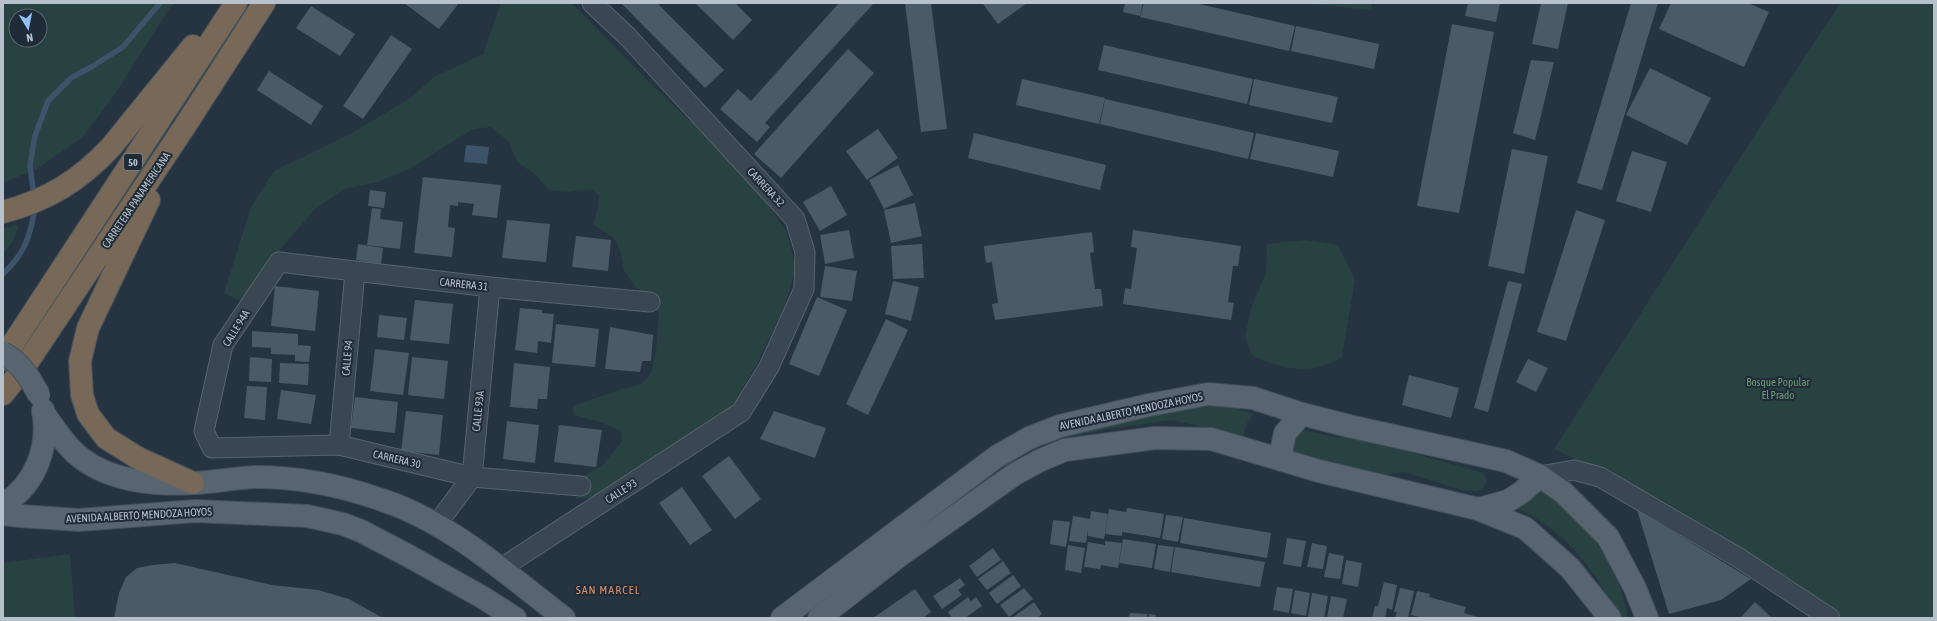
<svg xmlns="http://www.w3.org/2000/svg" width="1937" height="621" font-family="'Asap Condensed',sans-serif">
	<rect width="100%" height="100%" fill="#263442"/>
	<g fill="#284242" fill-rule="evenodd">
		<path d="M3,3H175L168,10L117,91L83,137L37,169L3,183ZM16,16H40V40H16Z"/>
		<polygon points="501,3 573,4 651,84 695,126 765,200 787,233 796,267 785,306 758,362 730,410 603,496 575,499 587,484 581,477 602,466 622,441 621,431 600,422 574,415 573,406 622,389 640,385 651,373 656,351 659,315 651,296 635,287 624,270 620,250 614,238 593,224 597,212 599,196 593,189 567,192 549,190 536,175 517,162 509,142 491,127 473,129 409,169 377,182 345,189 316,208 282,247 252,292 240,301 224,293 251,207 274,171 348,135 408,100 434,77 483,54"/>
		<polygon points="1301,3 1372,3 1371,10"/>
		<polygon points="1841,3 1934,3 1934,618 1844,618 1762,561 1664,501 1554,449 1813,44"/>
		<polygon points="19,225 12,243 3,252 3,228"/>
		<path d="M1305,240L1338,245L1355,280L1342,357C1311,376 1283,370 1252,355L1245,337L1251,308L1266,273L1267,244Z"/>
		<path d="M1225,406L1254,414C1246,422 1244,429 1244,440L1213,429L1171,420L1108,429L1060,439L1105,420L1191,407Z"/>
		<polygon points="1295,428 1337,438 1348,434 1483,473 1487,481 1483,489 1476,491 1462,490 1404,472 1380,476 1290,451"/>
		<path d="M1537,482C1582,524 1617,553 1628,618H1619C1595,568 1562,526 1510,505Z"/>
		<polygon points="70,554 75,618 3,618 3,563"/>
	</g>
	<polygon fill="#3c536a" points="466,145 489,147 487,164 464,162"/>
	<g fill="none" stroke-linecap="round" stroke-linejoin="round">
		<g stroke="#3c536a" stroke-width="5.5">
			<polyline points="34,197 30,165 35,136 48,101 71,78 93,66 123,47 160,3"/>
			<path d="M3,274C25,253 30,237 35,208"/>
		</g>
	</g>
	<g fill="#4a5a67">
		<polygon points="404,3 459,3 439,29"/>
		<polygon points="621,3 657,3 724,70 705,88"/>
		<polygon points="695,3 735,3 752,20 733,40"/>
		<polygon points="839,3 874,3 765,123 770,127 757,142 720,109 738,89 751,101"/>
		<polygon points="905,3 931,3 947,129 921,132"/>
		<polygon points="1027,3 998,24 983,4 983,3"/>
		<polygon points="1125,3 1143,3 1140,16 1123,12"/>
		<polygon points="1144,3 1195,3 1295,26 1289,51 1140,17"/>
		<polygon points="1468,3 1500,3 1496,22 1465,16"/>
		<polygon points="1541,3 1568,3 1558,49 1532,44"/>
		<polygon points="1631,3 1658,3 1602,190 1577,183"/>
		<polygon points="1671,3 1748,3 1769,12 1744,67 1659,29"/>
		<polygon points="311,6 355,34 340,56 296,28"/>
		<polygon points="1452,24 1494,32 1459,213 1417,206"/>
		<polygon points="1296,26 1379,44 1374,69 1291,51"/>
		<polygon points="391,35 412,49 363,119 343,106"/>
		<polygon points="1104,45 1253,79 1247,104 1098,70"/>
		<polygon points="848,49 874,73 781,178 754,154"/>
		<polygon points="1531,60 1554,62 1535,140 1513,133"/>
		<polygon points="1650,68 1711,98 1687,145 1626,115"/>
		<polygon points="269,71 323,106 311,125 257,90"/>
		<polygon points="1022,79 1105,98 1099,124 1016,105"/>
		<polygon points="1254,79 1338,97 1332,123 1249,105"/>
		<polygon points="1105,99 1254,133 1248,159 1100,124"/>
		<polygon points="878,129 898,158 867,180 846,151"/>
		<polygon points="974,133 1106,165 1100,190 968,158"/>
		<polygon points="1256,133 1339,151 1333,177 1250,159"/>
		<polygon points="1512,149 1548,156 1524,274 1488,266"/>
		<polygon points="1632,151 1667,162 1651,212 1616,201"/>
		<polygon points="898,165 913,195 884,209 869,180"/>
		<polygon points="423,177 501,185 497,218 472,215 474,204 458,202 458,206 450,205 448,227 455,228 452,257 414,253"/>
		<polygon points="831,186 847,215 820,231 803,202"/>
		<polygon points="370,190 386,192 384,208 368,206"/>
		<polygon points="915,203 922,236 891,243 884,210"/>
		<polygon points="372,208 381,209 380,219 403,222 400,249 367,245"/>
		<polygon points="1576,210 1605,220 1566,341 1537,332"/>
		<polygon points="507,220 550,224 546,262 502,258"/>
		<polygon points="849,230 854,258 825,264 820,235"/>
		<polygon points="1133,230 1241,246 1238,266 1233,266 1228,302 1234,303 1231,320 1123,304 1125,288 1131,289 1137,248 1131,247"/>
		<polygon points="1092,232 1094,252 1090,253 1095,289 1101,289 1103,306 995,320 992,304 998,303 992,262 986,263 984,246"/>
		<polygon points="576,236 611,240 608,271 572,267"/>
		<polygon points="358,244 383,248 381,264 356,260"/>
		<polygon points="922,244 924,278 893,279 891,246"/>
		<polygon points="825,266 857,271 852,301 820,297"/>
		<polygon points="893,281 919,287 911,321 885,314"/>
		<polygon points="1508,281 1522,284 1488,412 1474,408"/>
		<polygon points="275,286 319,291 315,331 271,326"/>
		<polygon points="817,297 847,310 819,376 789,364"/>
		<polygon points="415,300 453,304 449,344 410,340"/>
		<polygon points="520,308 542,310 542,313 554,314 551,343 538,341 537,353 515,350"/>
		<polygon points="379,315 407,318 404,340 377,337"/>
		<polygon points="886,319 908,330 868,415 846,404"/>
		<polygon points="556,324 599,329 595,367 552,363"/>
		<polygon points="610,327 653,335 651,361 642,361 640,372 605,369"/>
		<polygon points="252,331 298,334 298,345 311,346 309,362 295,361 295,355 271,354 271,348 252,347"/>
		<polygon points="375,349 409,353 403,395 370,391"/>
		<polygon points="250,357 272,359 271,382 249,381"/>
		<polygon points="412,357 448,361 444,399 408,395"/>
		<polygon points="1528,359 1548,368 1536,392 1516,382"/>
		<polygon points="280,363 309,364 308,385 279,383"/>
		<polygon points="514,363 550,367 547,399 538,399 537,409 510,407"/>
		<polygon points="1409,375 1459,388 1451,418 1402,405"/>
		<polygon points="247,386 267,387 265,420 244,418"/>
		<polygon points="281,390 316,395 311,424 277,419"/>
		<polygon points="355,397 398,402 395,433 351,428"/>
		<polygon points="406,411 443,415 439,455 401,451"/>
		<polygon points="774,411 826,428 815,458 760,439"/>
		<polygon points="507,421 539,425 535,463 503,459"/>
		<polygon points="559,425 602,430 596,467 554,462"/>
		<polygon points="729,456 761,499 735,519 702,476"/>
		<polygon points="682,487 712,530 690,545 659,503"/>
		<polygon points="1127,508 1164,514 1160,538 1122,532 1122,536 1105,534 1109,509 1126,512"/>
		<polygon points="1637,510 1751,579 1721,600 1669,614"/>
		<polygon points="1091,511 1108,514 1104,539 1088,536 1088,530 1086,543 1069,541 1073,516 1090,519"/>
		<polygon points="1166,515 1183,517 1178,542 1162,539"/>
		<polygon points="1184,518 1271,533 1267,558 1180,543"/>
		<polygon points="1053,520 1070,522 1066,547 1050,544"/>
		<polygon points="1287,538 1306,541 1301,567 1283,564"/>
		<polygon points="1123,539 1156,544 1152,568 1119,563"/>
		<polygon points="1105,541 1122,543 1118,568 1101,565 1100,569 1084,567 1088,542 1105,545"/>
		<polygon points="1312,543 1327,546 1323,569 1307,567"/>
		<polygon points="1068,545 1085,548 1081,573 1065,570"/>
		<polygon points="1158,545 1174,547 1170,572 1154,569"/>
		<polygon points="1175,547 1265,562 1260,587 1171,572"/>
		<polygon points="993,548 1001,560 977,577 969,566"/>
		<polygon points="1329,553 1344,556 1340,579 1324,577"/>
		<polygon points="1346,560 1362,563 1358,587 1342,584"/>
		<polygon points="1003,561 1011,573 987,590 978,579"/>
		<polygon points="175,563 272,585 318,590 349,599 383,618 114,618 119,593 126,577 137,568 153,565"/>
		<polygon points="1013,575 1021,586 997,604 989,593"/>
		<polygon points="960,578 965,585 958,590 962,595 942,609 933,596"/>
		<polygon points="1384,582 1397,585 1392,610 1387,608 1385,618 1372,618 1375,606 1378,606"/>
		<polygon points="1277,587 1293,589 1289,613 1273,610"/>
		<polygon points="1024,588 1033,599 1009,617 1000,605"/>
		<polygon points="1400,588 1414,591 1408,618 1395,618 1397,612 1394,612"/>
		<polygon points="915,589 931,612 923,618 873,618"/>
		<polygon points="1295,590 1310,593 1306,616 1291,613"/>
		<polygon points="1417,591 1430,594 1429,597 1466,607 1464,613 1481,618 1424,618 1411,615"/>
		<polygon points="1312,593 1328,596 1324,618 1308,617"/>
		<polygon points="1331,596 1347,599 1343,618 1327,618"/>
		<polygon points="968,597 971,601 976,597 982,606 965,618 952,618 948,612"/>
		<polygon points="1034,602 1042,614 1037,618 1012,618"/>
		<polygon points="1755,602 1772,618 1740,618"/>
		<polygon points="1130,613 1147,614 1147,618 1129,618"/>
		<polygon points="1149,614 1156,615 1155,618 1149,618"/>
	</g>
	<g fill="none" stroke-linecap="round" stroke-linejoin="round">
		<defs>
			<g id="minor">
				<polyline points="339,445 355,272"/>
				<polyline points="1540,476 1574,470 1600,477 1739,558 1830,618"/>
				<polyline points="581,486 472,477 339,445 212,448 204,431 223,345 279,262 490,287 650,302"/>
				<polyline points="437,524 472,477 490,287"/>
				<polyline points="500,569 741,412 769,367 804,289 805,252 795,219 628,37 592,3"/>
			</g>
			<g id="major">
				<path d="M43,412C53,426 62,441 75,453C106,481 154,486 195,483C215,482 235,478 255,477C300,477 340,485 382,500C450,522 508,575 564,618"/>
				<polyline points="1280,458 1285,433 1302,414"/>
				<path d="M3,504C35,486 50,446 43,410"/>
				<polyline points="1478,509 1508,501 1522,492 1540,476"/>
				<polyline points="3,514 20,516 79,520 196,511 307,516 343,524 361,531 407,555 482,597 515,618"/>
				<polyline points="782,618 996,457 1029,438 1060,426 1149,405 1208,394 1253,398 1302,414 1349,426 1506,461 1540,476 1564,493 1608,537 1635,588 1647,618"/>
				<polyline points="819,618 899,556 1015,474 1041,460 1065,450 1155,438 1211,439 1319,471 1478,509 1525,528 1570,568 1610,618"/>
			</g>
			<g id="highway">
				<polyline points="149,200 88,328 80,361 82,395 88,414 106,438 138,458 193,483"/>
				<path d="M3,212C48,200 79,181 111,147L193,46"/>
				<polyline points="3,359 236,3"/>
				<polyline points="3,394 25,366 185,126 264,3"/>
			</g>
		</defs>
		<use href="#minor" stroke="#58646e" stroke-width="21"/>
		<use href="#major" stroke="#444f5a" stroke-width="24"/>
		<use href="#highway" stroke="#45515b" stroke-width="24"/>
		<use href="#minor" stroke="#3a4651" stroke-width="19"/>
		<use href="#major" stroke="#586571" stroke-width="22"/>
		<use href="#highway" stroke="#776857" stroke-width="22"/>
		<defs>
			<path id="major-bridge" d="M3,353C20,362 30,378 39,395"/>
		</defs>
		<use href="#major-bridge" stroke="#444f5a" stroke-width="24" stroke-linecap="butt"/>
		<use href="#major-bridge" stroke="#586571" stroke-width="22"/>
	</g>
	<g text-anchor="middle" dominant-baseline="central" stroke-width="4" stroke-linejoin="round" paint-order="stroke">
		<rect fill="#1f2b37" stroke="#89949f" stroke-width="1" x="124" y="154" width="18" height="16" rx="3"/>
		<g font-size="10" font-weight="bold" fill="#b7c1cb">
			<text x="133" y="162">50</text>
		</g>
		<g font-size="11" fill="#b7c1cb" stroke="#1f2b37">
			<text transform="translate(766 187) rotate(47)">CARRERA 32</text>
			<text transform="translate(136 200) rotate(-56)">CARRETERA PANAMERICANA</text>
			<text transform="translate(464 284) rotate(6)">CARRERA 31</text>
			<text transform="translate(236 328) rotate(-58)">CALLE 94A</text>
			<text transform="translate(347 358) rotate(-85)">CALLE 94</text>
			<text transform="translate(478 411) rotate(-84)">CALLE 93A</text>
			<text transform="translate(1131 411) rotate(-12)">AVENIDA ALBERTO MENDOZA HOYOS</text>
			<text transform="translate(397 459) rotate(13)">CARRERA 30</text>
			<text transform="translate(621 491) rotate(-33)">CALLE 93</text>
			<text transform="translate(139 515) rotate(-3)">AVENIDA ALBERTO MENDOZA HOYOS</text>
		</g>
		<g font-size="11" fill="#6e9c75" stroke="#1f2b37">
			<text x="1778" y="382">Bosque Popular<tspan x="1778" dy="13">El Prado</tspan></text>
		</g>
		<g font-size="12" letter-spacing="1" fill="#d68e68" stroke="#1f2b37">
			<text x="608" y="590">SAN MARCEL</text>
		</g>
	</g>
	<rect width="1937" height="621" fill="none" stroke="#b7c1cb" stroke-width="8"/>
	<g transform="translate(28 28) rotate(170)"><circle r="19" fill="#1f2b37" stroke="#5c6772"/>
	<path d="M0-3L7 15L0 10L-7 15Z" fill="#8fc1f8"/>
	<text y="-6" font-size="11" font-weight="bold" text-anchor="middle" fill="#b7c1cb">N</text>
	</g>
</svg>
